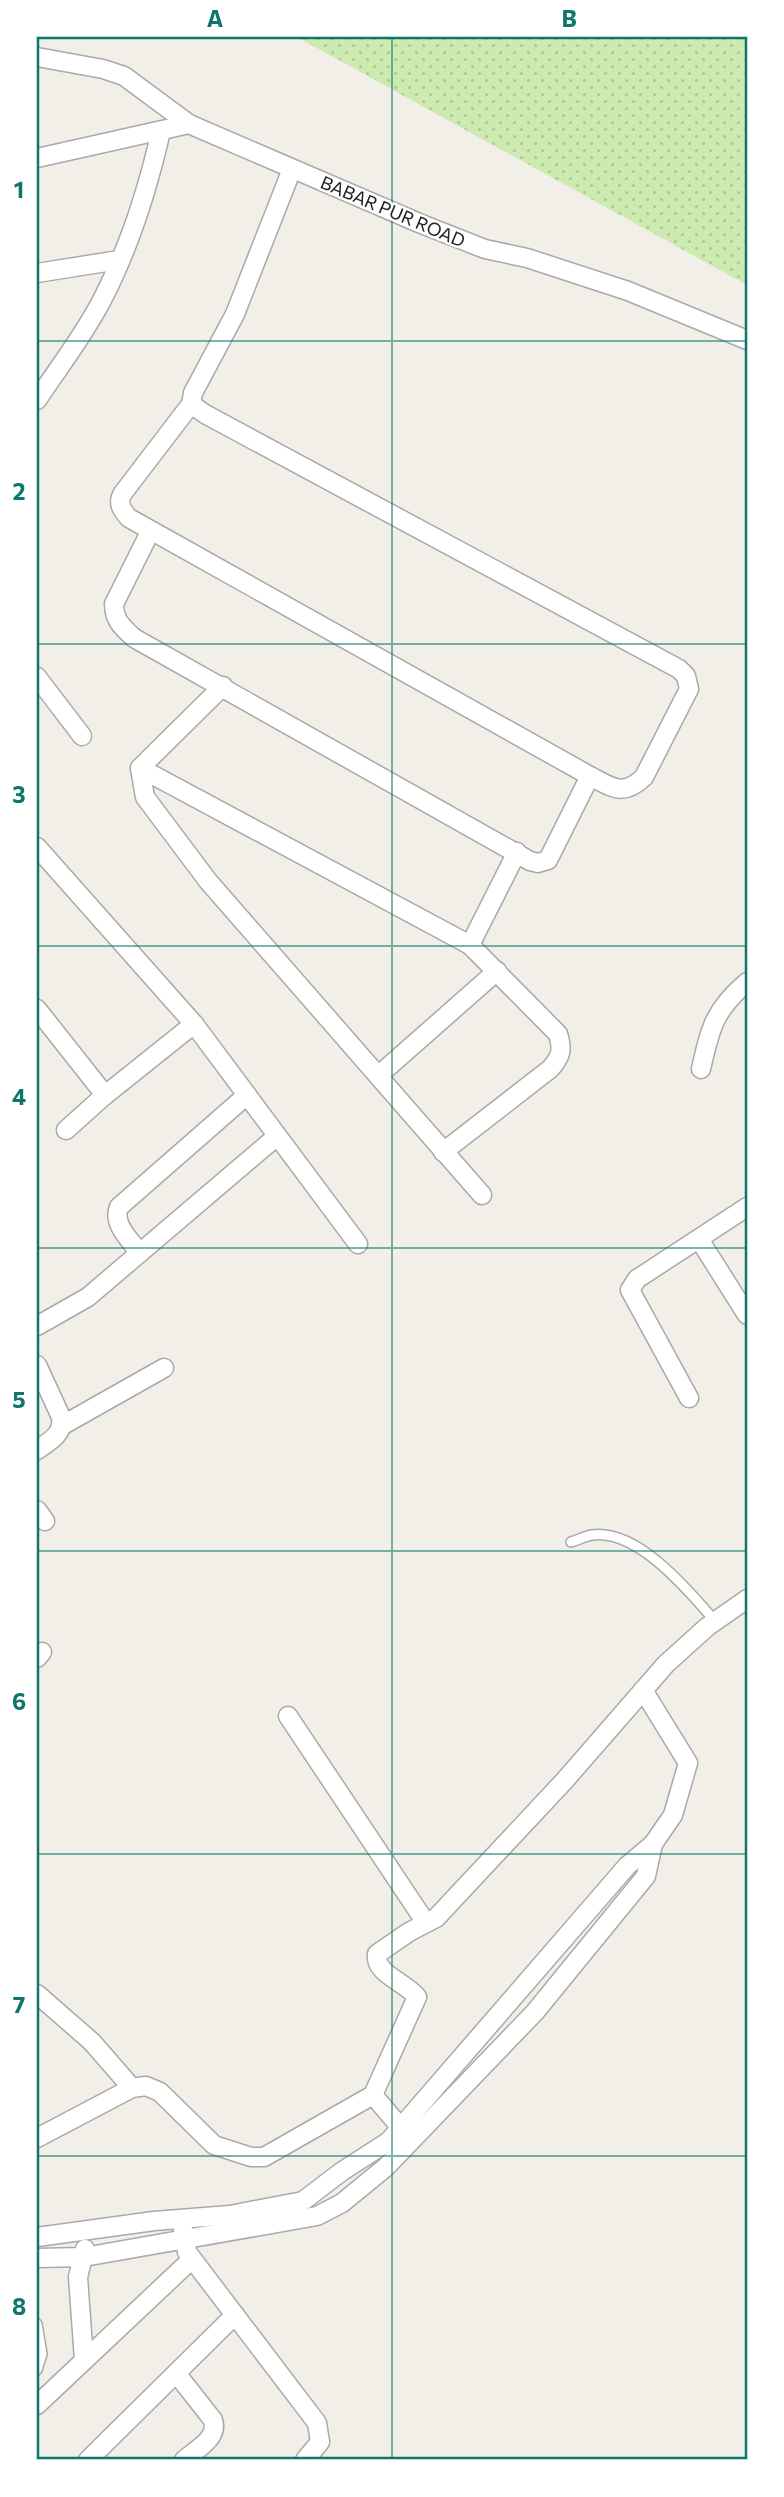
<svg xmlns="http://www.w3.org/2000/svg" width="784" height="2497" font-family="Commissioner,sans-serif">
	<defs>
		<pattern id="grass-dots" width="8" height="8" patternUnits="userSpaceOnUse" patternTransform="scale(1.75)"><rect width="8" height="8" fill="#cdebb0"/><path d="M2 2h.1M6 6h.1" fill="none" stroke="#b0c997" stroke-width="1.8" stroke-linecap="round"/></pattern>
	</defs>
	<rect width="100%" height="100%" fill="#f2efe9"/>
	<polygon fill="url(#grass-dots)" points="297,37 747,37 747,285"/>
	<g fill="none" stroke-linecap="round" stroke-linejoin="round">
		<defs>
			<g id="lane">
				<path d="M571,1542C578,1540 585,1536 592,1535C638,1529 688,1590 715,1621"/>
				<polyline points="37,2324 42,2354 37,2370"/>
			</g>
			<g id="street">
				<polyline points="37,57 103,69 124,76 189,124"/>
				<polyline points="37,158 189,124 419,223 485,249 527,258 628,291 747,340"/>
				<polyline points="37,273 119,260"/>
				<path d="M37,400C59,367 84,335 102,300C129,248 148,188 161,131"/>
				<path d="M191,404L123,493C117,503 121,509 129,518L590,776C613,788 623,797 644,777L689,689L686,676L679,669L205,414L191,404L193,393L235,314L292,169"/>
				<path d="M150,532L114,604C114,620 122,627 134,638L530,861L538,863L548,860L590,776"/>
				<polyline points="37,677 82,736"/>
				<polyline points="223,686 140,768 470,945 517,852"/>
				<polyline points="140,768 145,797 208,881 482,1195"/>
				<polyline points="37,847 194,1024 104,1096"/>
				<polyline points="37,1009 105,1095 66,1130"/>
				<polyline points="194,1024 358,1244"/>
				<path d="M701,1069C710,1029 714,1010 747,982"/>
				<polyline points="379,1075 497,971"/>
				<path d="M443,1152L550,1069C561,1057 563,1050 558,1034L470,945"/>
				<polyline points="699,1239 747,1315"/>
				<path d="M139,1252C129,1239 112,1223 119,1207L247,1095"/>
				<polyline points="37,1326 88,1297 276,1137"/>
				<path d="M37,1365L61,1417C64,1434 50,1441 37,1450"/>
				<polyline points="689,1398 630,1290 637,1279 747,1207"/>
				<polyline points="63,1425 164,1368"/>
				<polyline points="37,1510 45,1521"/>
				<polyline points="37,1658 42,1652"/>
				<polyline points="288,1716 426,1923"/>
				<polyline points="37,1994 92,2042 132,2088"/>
				<polyline points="373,2095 401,2128"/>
				<path d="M37,2138L132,2088L146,2086L160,2092L214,2145L251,2157H264L373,2095L417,1997C406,1982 374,1974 377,1954L409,1932L436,1918L566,1779L666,1664L707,1627L747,1599"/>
				<polyline points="183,2229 187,2252 317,2423 320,2442 305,2460"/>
				<polyline points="37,2237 154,2221 230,2215 303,2201 341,2172 389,2141 627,1866 653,1844 673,1815 688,1763 643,1690"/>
				<polyline points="37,2258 84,2257 317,2216 342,2203 386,2167 535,2012 646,1876 653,1844"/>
				<polyline points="84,2360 78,2277 85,2249"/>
				<path d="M176,2373L213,2420C219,2438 197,2449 184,2460"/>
				<polyline points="37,2405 192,2259"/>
				<polyline points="88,2460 235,2315"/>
			</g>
		</defs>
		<use href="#lane" stroke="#a9a9a9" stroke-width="12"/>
		<use href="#street" stroke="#a9a9a9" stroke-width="21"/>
		<use href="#lane" stroke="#fff" stroke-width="9"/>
		<use href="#street" stroke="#fff" stroke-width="18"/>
	</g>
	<path fill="none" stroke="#0f766e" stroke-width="2" stroke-opacity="0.55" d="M392,37V2460M37,341H747M37,644H747M37,946H747M37,1248H747M37,1551H747M37,1854H747M37,2156H747"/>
	<g text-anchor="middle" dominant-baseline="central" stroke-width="5" stroke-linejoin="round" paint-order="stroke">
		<g font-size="18" fill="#222" stroke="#fff">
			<text transform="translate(393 211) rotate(23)">BABAR PUR ROAD</text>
		</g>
	</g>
	<rect width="784" height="2497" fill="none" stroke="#ffffff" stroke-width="77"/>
	<rect x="38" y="38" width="708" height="2420" fill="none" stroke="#0f766e" stroke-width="2.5"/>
	<g font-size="23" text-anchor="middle" font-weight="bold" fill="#0f766e">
		<text x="215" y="27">A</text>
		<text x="569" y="27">B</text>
		<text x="19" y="198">1</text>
		<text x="19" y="500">2</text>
		<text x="19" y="803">3</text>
		<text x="19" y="1105">4</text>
		<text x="19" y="1408">5</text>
		<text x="19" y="1710">6</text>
		<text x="19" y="2013">7</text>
		<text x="19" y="2315">8</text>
	</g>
</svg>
